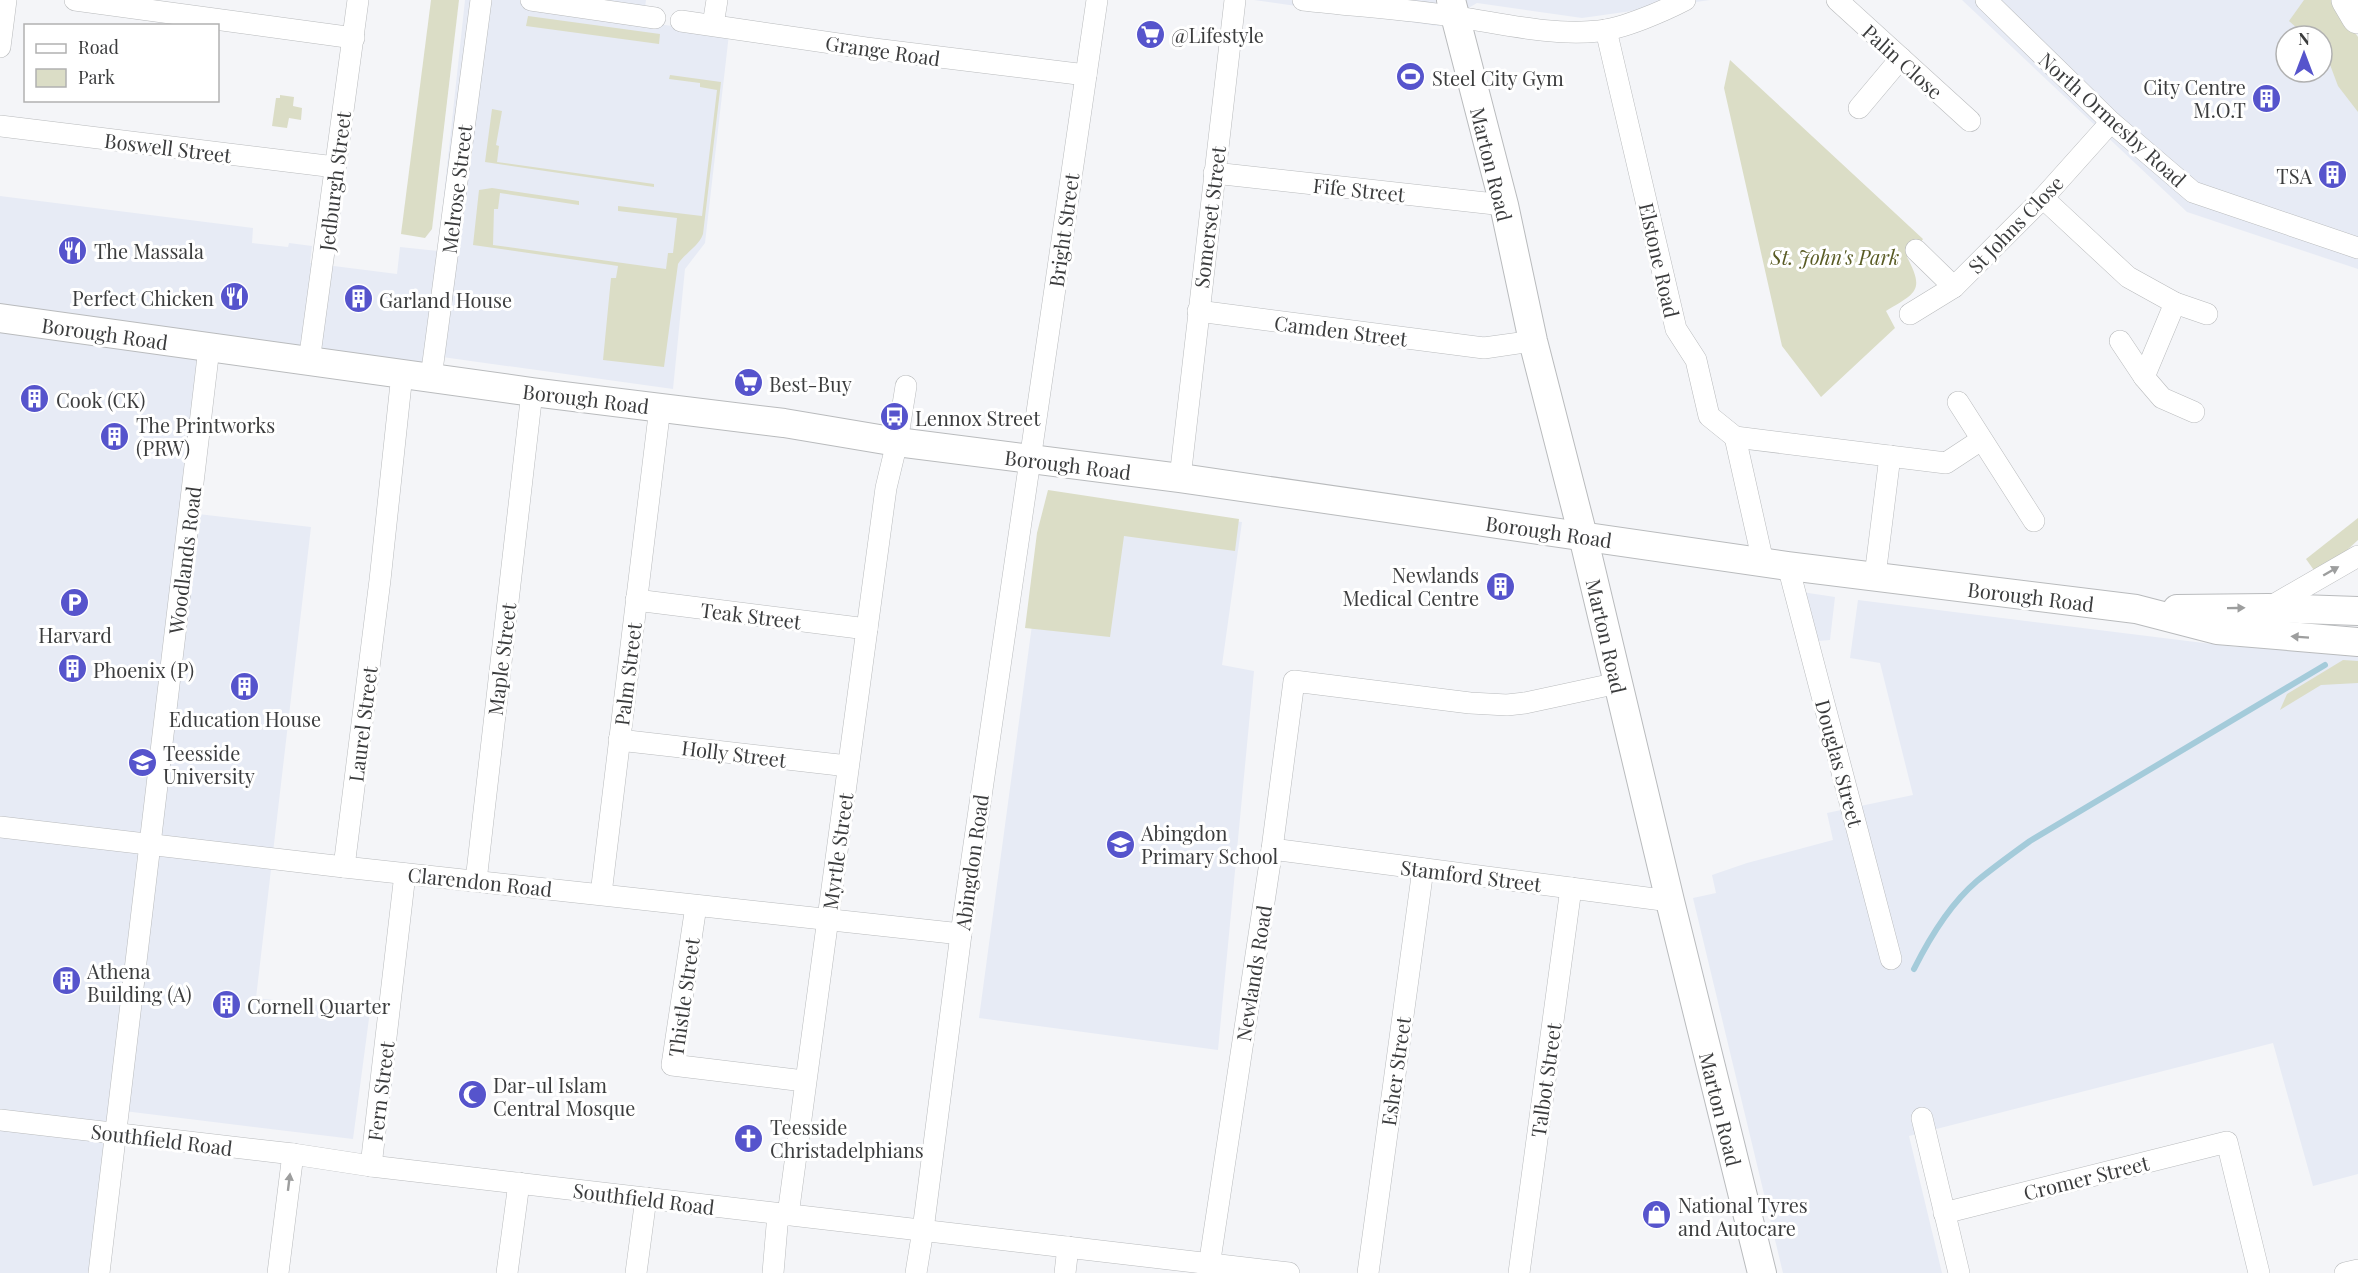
<svg xmlns="http://www.w3.org/2000/svg" width="2358" height="1273" font-family="'Playfair Display',serif">
	<rect width="100%" height="100%" fill="#f4f5f8"/>
	<g fill="#e7ebf5" fill-rule="evenodd">
		<polygon points="465,0 646,0 643,22 729,34 705,243 685,269 673,389 428,355 423,391 198,358 181,512 311,527 256,998 370,1011 353,1139 124,1111 103,1273 0,1273 0,196 253,228 252,243 288,247 289,243 312,246 310,263 397,274 400,247 438,251"/>
		<polygon points="1254,0 1710,0 1582,18 1477,3 1438,26"/>
		<path d="M1962,0H2324L2358,95V269L2187,212ZM2286,36H2322V72H2286Z"/>
		<polygon points="1049,499 1242,522 1222,665 1254,671 1218,1050 979,1018"/>
		<polygon points="1795,591 1835,597 1830,640 1808,642"/>
		<polygon points="1858,600 2236,647 2358,647 2358,1174 2313,1186 2273,1043 1909,1136 1942,1273 1783,1273 1693,898 1716,893 1712,875 1747,863 1833,840 1827,813 1913,795 1880,663 1850,658"/>
	</g>
	<g fill="#dbddc6">
		<polygon points="431,0 459,0 432,229 425,238 401,234"/>
		<polygon points="2304,0 2333,0 2358,37 2358,112 2338,86 2329,62 2326,60 2329,56 2322,50 2322,36 2306,36 2289,21"/>
		<polygon points="528,16 660,34 659,44 526,26"/>
		<path d="M1730,60L1923,239L1916,250L1907,257C1925,291 1916,293 1886,311L1895,328L1821,397L1782,346L1724,88Z"/>
		<path d="M670,75L721,82L703,234C699,246 685,253 678,264L664,367L603,360L611,278H616L618,266L473,245L479,190L492,188L579,201V205L500,193L498,209H494L493,245L666,269L668,253H673L677,218L618,211V206L702,216L717,90L700,87V83L669,79Z"/>
		<polygon points="280,95 294,97 293,106 302,108 301,120 289,118 287,128 272,126 276,98 280,98"/>
		<polygon points="492,109 502,111 496,145 499,146 497,162 654,184 654,187 485,162"/>
		<polygon points="1048,490 1239,519 1235,551 1124,536 1110,637 1025,628 1037,533"/>
		<polygon points="2358,518 2358,540 2332,564 2316,573 2306,559"/>
		<polygon points="2343,660 2358,661 2358,683 2321,685 2280,710 2287,694"/>
	</g>
	<g fill="none" stroke-linecap="round" stroke-linejoin="round">
		<path stroke="#a4cbda" stroke-width="6" d="M1914,969C1930,937 1950,904 1977,881C1994,867 2012,854 2030,841L2325,665"/>
		<defs>
			<g id="street">
				<polyline points="75,0 354,38"/>
				<polyline points="531,0 655,18"/>
				<path d="M1303,0C1355,6 1407,9 1458,17C1504,24 1552,36 1599,31C1622,29 1664,11 1685,0"/>
				<polyline points="1837,0 1970,121"/>
				<polyline points="1986,0 2111,122 2193,192 2358,248"/>
				<polyline points="681,21 866,48 1086,75"/>
				<polyline points="713,25 717,0"/>
				<polyline points="1606,30 1676,329 1696,360 1709,416 1735,437 1946,463 1981,440"/>
				<polyline points="0,47 6,0"/>
				<polyline points="1859,108 1901,58"/>
				<polyline points="0,126 335,167"/>
				<polyline points="1214,173 1504,205"/>
				<polyline points="2043,198 2128,277 2175,303 2207,314"/>
				<polyline points="1916,250 1954,287"/>
				<polyline points="1198,311 1484,348 1533,341"/>
				<polyline points="1910,314 1954,287 2043,198 2111,122"/>
				<polyline points="2120,341 2144,377 2162,398 2194,412"/>
				<polyline points="309,362 358,0"/>
				<polyline points="2144,377 2175,303"/>
				<polyline points="431,378 481,0"/>
				<polyline points="1958,402 2034,521"/>
				<polyline points="1735,437 1763,562"/>
				<polyline points="1180,478 1235,0"/>
				<polyline points="1788,566 1891,959"/>
				<polyline points="1875,576 1890,456"/>
				<polyline points="636,600 867,629"/>
				<polyline points="2268,608 2358,556"/>
				<polyline points="619,740 848,766"/>
				<polyline points="0,827 344,867 961,934"/>
				<polyline points="1272,849 1670,901"/>
				<polyline points="344,867 380,580 402,374"/>
				<polyline points="476,881 532,392"/>
				<polyline points="601,894 660,407"/>
				<polyline points="696,906 672,1065 804,1081"/>
				<polyline points="1922,1118 1959,1273"/>
				<polyline points="0,1120 293,1154 371,1166 1289,1273"/>
				<polyline points="371,1166 405,874"/>
				<polyline points="1944,1213 2227,1142 2259,1273"/>
				<polyline points="788,1215 886,488 897,442 906,386"/>
				<polyline points="99,1273 209,348"/>
				<polyline points="278,1273 293,1154"/>
				<polyline points="507,1273 519,1183"/>
				<polyline points="636,1273 646,1198"/>
				<polyline points="773,1273 778,1214"/>
				<polyline points="916,1273 923,1230 961,934 1097,0"/>
				<polyline points="1065,1273 1068,1247"/>
				<polyline points="1208,1273 1272,849 1294,681 1470,703 1507,705 1525,703 1618,683"/>
				<polyline points="1368,1273 1423,869"/>
				<polyline points="1519,1273 1571,888"/>
				<polyline points="2345,1273 2358,1270"/>
			</g>
			<g id="secondary">
				<polyline points="1451,0 1504,205 1533,341 1583,536 1670,901 1762,1273"/>
				<polyline points="0,318 532,392 784,423 897,442 1180,478 1788,566 2136,609 2217,630 2358,642"/>
				<polyline points="2177,609 2268,608 2358,611"/>
			</g>
			<polyline id="highway" points="2348,0 2358,17"/>
		</defs>
		<use href="#street" stroke="#b9bbbd" stroke-width="22"/>
		<use href="#secondary" stroke="#b9bbbd" stroke-width="30"/>
		<use href="#highway" stroke="#b9bbbd" stroke-width="34"/>
		<use href="#street" stroke="#fff" stroke-width="21"/>
		<use href="#secondary" stroke="#fff" stroke-width="28"/>
		<use href="#highway" stroke="#fff" stroke-width="33"/>
	</g>
	<defs><path id="oneway-solid" d="M-6-.8H1V-3.2L6.5 0L1 3.2V.8H-6Z" transform="scale(1.5)"/></defs>
	<g fill="#9d9e9e">
		<use href="#oneway-solid" transform="translate(2331 571) rotate(-30)"/>
		<use href="#oneway-solid" transform="translate(2236 608) rotate(-1)"/>
		<use href="#oneway-solid" transform="translate(2300 637) rotate(-176)"/>
		<use href="#oneway-solid" transform="translate(289 1182) rotate(-83)"/>
	</g>
	<defs>
		<symbol id="supermarket-disc" viewBox="-11 -11 22 22"><circle r="9.5" fill="#5654cc" stroke="#fff"/><path d="M-6-5.5h2.5l.6 2H6L4.5 2H-2.5L-4.4-4H-6ZM-1.5 3.2a1.3 1.3 0 1 0 .1 0ZM3 3.2a1.3 1.3 0 1 0 .1 0Z" fill="#fff"/></symbol>
		<symbol id="stadium-disc" viewBox="-11 -11 22 22"><circle r="9.5" fill="#5654cc" stroke="#fff"/><path d="M0-5a6.5 5 0 1 0 0 10a6.5 5 0 1 0 0-10ZM-3.5-1.8h7v3.6h-7Z" fill="#fff"/></symbol>
		<symbol id="building-disc" viewBox="-11 -11 22 22"><circle r="9.5" fill="#5654cc" stroke="#fff"/><path d="M-4-6H4V6H1V3H-1V6H-4ZM-2.5-4.3h1.7v1.8h-1.7ZM.8-4.3h1.7v1.8H.8ZM-2.5-1h1.7V.8h-1.7ZM.8-1h1.7V.8H.8Z" fill="#fff"/></symbol>
		<symbol id="restaurant-disc" viewBox="-11 -11 22 22"><circle r="9.5" fill="#5654cc" stroke="#fff"/><path d="M-5-6h1v4h1v-4h1v4h1v-4h1v5L-1.5 .5V6h-2V.5L-5-1ZM5-6V6H3V1.5H1.5Q1.5-4 5-6Z" fill="#fff"/></symbol>
		<symbol id="bus-disc" viewBox="-11 -11 22 22"><circle r="9.5" fill="#5654cc" stroke="#fff"/><path d="M-5-6H5V4H4V6H2V4H-2V6H-4V4H-5ZM-3.5-4V0h7V-4ZM-3.5 1.2v1.5H-2V1.2ZM2 1.2v1.5H3.5V1.2Z" fill="#fff"/></symbol>
		<symbol id="parking-disc" viewBox="-11 -11 22 22"><circle r="9.5" fill="#5654cc" stroke="#fff"/><path d="M-3.5-5.5H1a3.5 3.5 0 0 1 0 7H-1V5.5H-3.5ZM-1-3.4V-.6H.8a1.4 1.4 0 0 0 0-2.8Z" fill="#fff"/></symbol>
		<symbol id="university-disc" viewBox="-11 -11 22 22"><circle r="9.5" fill="#5654cc" stroke="#fff"/><path d="M0-5L7-2L0 1L-7-2ZM-4 1L0 2.5L4 1V4Q0 6-4 4Z" fill="#fff"/></symbol>
		<symbol id="school-disc" viewBox="-11 -11 22 22"><circle r="9.5" fill="#5654cc" stroke="#fff"/><path d="M0-5L7-2L0 1L-7-2ZM-4 1L0 2.5L4 1V4Q0 6-4 4Z" fill="#fff"/></symbol>
		<symbol id="mosque-disc" viewBox="-11 -11 22 22"><circle r="9.5" fill="#5654cc" stroke="#fff"/><path d="M3.5-4.9A6 6 0 1 0 3.5 4.9A5 5 0 1 1 3.5-4.9Z" fill="#fff"/></symbol>
		<symbol id="church-disc" viewBox="-11 -11 22 22"><circle r="9.5" fill="#5654cc" stroke="#fff"/><path d="M-1.2-6h2.4v3.5h3.3v2.4h-3.3V6h-2.4V-.1h-3.3v-2.4h3.3Z" fill="#fff"/></symbol>
		<symbol id="shop-disc" viewBox="-11 -11 22 22"><circle r="9.5" fill="#5654cc" stroke="#fff"/><path d="M-5-2.5h2.3a2.7 3.5 0 0 1 5.4 0H5L5.5 6h-11ZM-1.5-2.5h3a1.5 2.3 0 0 0-3 0Z" fill="#fff"/></symbol>
	</defs>
	<g fill-rule="evenodd">
		<use href="#supermarket-disc" x="1134" y="18" width="33" height="33"/>
		<use href="#stadium-disc" x="1394" y="60" width="33" height="33"/>
		<use href="#building-disc" x="2250" y="82" width="33" height="33"/>
		<use href="#building-disc" x="2316" y="158" width="33" height="33"/>
		<use href="#restaurant-disc" x="56" y="234" width="33" height="33"/>
		<use href="#restaurant-disc" x="218" y="280" width="33" height="33"/>
		<use href="#building-disc" x="342" y="282" width="33" height="33"/>
		<use href="#supermarket-disc" x="732" y="366" width="33" height="33"/>
		<use href="#building-disc" x="18" y="382" width="33" height="33"/>
		<use href="#bus-disc" x="878" y="400" width="33" height="33"/>
		<use href="#building-disc" x="98" y="420" width="33" height="33"/>
		<use href="#building-disc" x="1484" y="570" width="33" height="33"/>
		<use href="#parking-disc" x="58" y="586" width="33" height="33"/>
		<use href="#building-disc" x="56" y="652" width="33" height="33"/>
		<use href="#building-disc" x="228" y="670" width="33" height="33"/>
		<use href="#university-disc" x="126" y="746" width="33" height="33"/>
		<use href="#school-disc" x="1104" y="828" width="33" height="33"/>
		<use href="#building-disc" x="50" y="964" width="33" height="33"/>
		<use href="#building-disc" x="210" y="988" width="33" height="33"/>
		<use href="#mosque-disc" x="456" y="1078" width="33" height="33"/>
		<use href="#church-disc" x="732" y="1122" width="33" height="33"/>
		<use href="#shop-disc" x="1640" y="1198" width="33" height="33"/>
	</g>
	<g text-anchor="middle" dominant-baseline="central" stroke-width="6" stroke-linejoin="round" paint-order="stroke">
		<g font-size="20" fill="#3b3c3d" stroke="#fff" text-anchor="start">
			<text x="1171" y="34">@Lifestyle</text>
			<text x="1432" y="77">Steel City Gym</text>
			<text x="2246" y="86" text-anchor="end">City Centre<tspan x="2246" dy="23">M.O.T</tspan></text>
			<text x="2312" y="175" text-anchor="end">TSA</text>
			<text x="94" y="250">The Massala</text>
			<text x="214" y="297" text-anchor="end">Perfect Chicken</text>
			<text x="379" y="299">Garland House</text>
			<text x="769" y="383">Best-Buy</text>
			<text x="56" y="399">Cook (CK)</text>
			<text x="915" y="417">Lennox Street</text>
			<text x="136" y="424">The Printworks<tspan x="136" dy="23">(PRW)</tspan></text>
			<text x="1479" y="574" text-anchor="end">Newlands<tspan x="1479" dy="23">Medical Centre</tspan></text>
			<text x="75" y="634" text-anchor="middle">Harvard</text>
			<text x="93" y="669">Phoenix (P)</text>
			<text x="245" y="718" text-anchor="middle">Education House</text>
			<text x="163" y="752">Teesside<tspan x="163" dy="23">University</tspan></text>
			<text x="1141" y="832">Abingdon<tspan x="1141" dy="23">Primary School</tspan></text>
			<text x="87" y="970">Athena<tspan x="87" dy="23">Building (A)</tspan></text>
			<text x="247" y="1005">Cornell Quarter</text>
			<text x="493" y="1084">Dar-ul Islam<tspan x="493" dy="23">Central Mosque</tspan></text>
			<text x="770" y="1126">Teesside<tspan x="770" dy="23">Christadelphians</tspan></text>
			<text x="1678" y="1204">National Tyres<tspan x="1678" dy="23">and Autocare</tspan></text>
		</g>
		<g font-size="20" fill="#3b3c3d" stroke="#fff">
			<text transform="translate(883 50) rotate(8)">Grange Road</text>
			<text transform="translate(1903 61) rotate(42)">Palin Close</text>
			<text transform="translate(2113 119) rotate(42)">North Ormesby Road</text>
			<text transform="translate(168 147) rotate(7)">Boswell Street</text>
			<text transform="translate(1492 164) rotate(76)">Marton Road</text>
			<text transform="translate(334 181) rotate(-83)">Jedburgh Street</text>
			<text transform="translate(456 189) rotate(-83)">Melrose Street</text>
			<text transform="translate(1359 189) rotate(6)">Fife Street</text>
			<text transform="translate(1209 217) rotate(-83)">Somerset Street</text>
			<text transform="translate(2015 224) rotate(-46)">St Johns Close</text>
			<text transform="translate(1063 230) rotate(-82)">Bright Street</text>
			<text transform="translate(1660 260) rotate(77)">Elstone Road</text>
			<text transform="translate(1341 330) rotate(7)">Camden Street</text>
			<text transform="translate(105 333) rotate(8)">Borough Road</text>
			<text transform="translate(586 398) rotate(7)">Borough Road</text>
			<text transform="translate(1068 464) rotate(7)">Borough Road</text>
			<text transform="translate(1549 531) rotate(8)">Borough Road</text>
			<text transform="translate(184 560) rotate(-83)">Woodlands Road</text>
			<text transform="translate(2031 596) rotate(7)">Borough Road</text>
			<text transform="translate(751 615) rotate(7)">Teak Street</text>
			<text transform="translate(1607 636) rotate(77)">Marton Road</text>
			<text transform="translate(501 659) rotate(-83)">Maple Street</text>
			<text transform="translate(627 674) rotate(-83)">Palm Street</text>
			<text transform="translate(362 724) rotate(-83)">Laurel Street</text>
			<text transform="translate(734 753) rotate(7)">Holly Street</text>
			<text transform="translate(1840 763) rotate(75)">Douglas Street</text>
			<text transform="translate(837 851) rotate(-82)">Myrtle Street</text>
			<text transform="translate(971 862) rotate(-82)">Abingdon Road</text>
			<text transform="translate(1471 875) rotate(7)">Stamford Street</text>
			<text transform="translate(480 881) rotate(6)">Clarendon Road</text>
			<text transform="translate(1253 973) rotate(-81)">Newlands Road</text>
			<text transform="translate(683 997) rotate(-82)">Thistle Street</text>
			<text transform="translate(1395 1071) rotate(-82)">Esher Street</text>
			<text transform="translate(1545 1080) rotate(-82)">Talbot Street</text>
			<text transform="translate(380 1091) rotate(-83)">Fern Street</text>
			<text transform="translate(1721 1109) rotate(76)">Marton Road</text>
			<text transform="translate(162 1139) rotate(7)">Southfield Road</text>
			<text transform="translate(2086 1177) rotate(-14)">Cromer Street</text>
			<text transform="translate(644 1198) rotate(7)">Southfield Road</text>
		</g>
		<g font-size="20" font-style="italic" fill="#595b24" stroke="#fff">
			<text x="1835" y="256">St. John's Park</text>
		</g>
	</g>
	<rect x="24" y="24" width="195" height="78" fill="#ffffff" stroke="#b1b1b1" stroke-width="1.5"/>
	<rect x="36" y="44" width="30" height="9" fill="#ffffff" stroke="#b1b1b1" stroke-width="1.5"/>
	<text x="78" y="54" font-size="18" fill="#3b3c3d">Road</text>
	<rect x="36" y="69" width="30" height="18" fill="#dbddc6" stroke="#b1b1b1" stroke-width="1.5"/>
	<text x="78" y="84" font-size="18" fill="#3b3c3d">Park</text>
	<g transform="translate(2304 54)"><circle r="28" fill="#ffffff" stroke="#b1b1b1" stroke-width="1.5"/>
	<path d="M0-4.5L10 22L0 15L-10 22Z" fill="#5654cc"/>
	<text y="-9" font-size="16" font-weight="bold" text-anchor="middle" fill="#3b3c3d">N</text>
	</g>
</svg>
